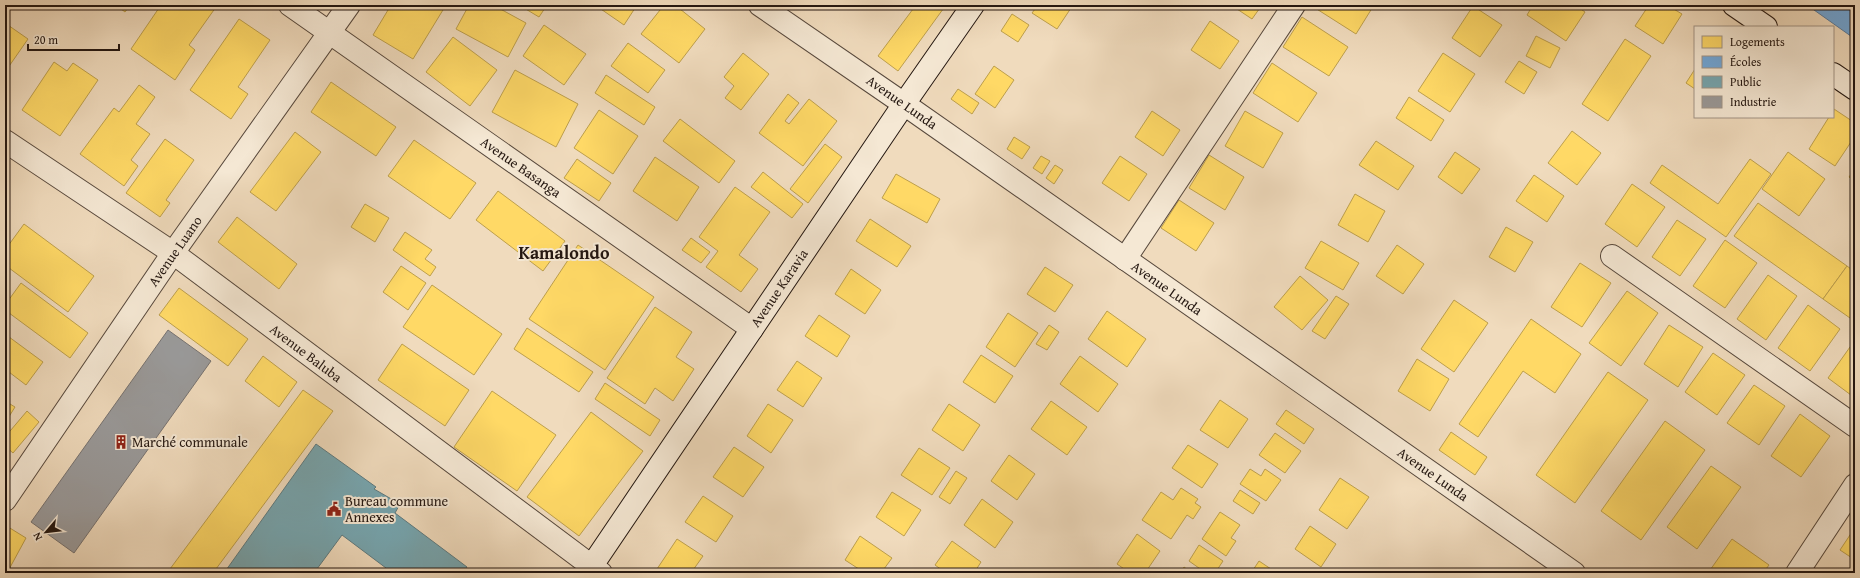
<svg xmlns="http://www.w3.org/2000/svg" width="1860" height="578" font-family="'Gentium Book Plus',serif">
	<rect width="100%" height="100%" fill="#f0dbbd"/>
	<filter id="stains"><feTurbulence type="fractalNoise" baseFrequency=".005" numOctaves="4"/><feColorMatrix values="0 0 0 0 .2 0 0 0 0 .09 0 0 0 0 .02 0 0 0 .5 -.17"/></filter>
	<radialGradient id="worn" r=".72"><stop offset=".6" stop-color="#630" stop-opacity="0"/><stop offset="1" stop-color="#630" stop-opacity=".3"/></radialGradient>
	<g fill="#ffd966" stroke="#bd9f4c">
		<polygon points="116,5 130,5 125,12"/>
		<polygon points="161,5 213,5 216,7 189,45 195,50 175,80 131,49"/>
		<polygon points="391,5 446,5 413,59 373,35"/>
		<polygon points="469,5 493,5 526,23 508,57 456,29"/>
		<polygon points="519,5 547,5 539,17"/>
		<polygon points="595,5 637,5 624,25"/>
		<polygon points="664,5 675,5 705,29 679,63 641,34"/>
		<polygon points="916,5 946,5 898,71 878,56"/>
		<polygon points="1038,5 1073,5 1057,29 1032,13"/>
		<polygon points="1231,5 1262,5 1252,19"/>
		<polygon points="1313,5 1374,5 1356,34 1312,6"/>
		<polygon points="1509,5 1518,5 1515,9"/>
		<polygon points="1533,5 1575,5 1585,12 1566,41 1527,15"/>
		<polygon points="1649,5 1667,5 1682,14 1663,44 1635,26"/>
		<polygon points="1473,6 1502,25 1480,57 1452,38"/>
		<polygon points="1012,14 1029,25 1018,42 1001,31"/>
		<polygon points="1302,17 1348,47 1329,76 1283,47"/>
		<polygon points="239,19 270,40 238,87 248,94 231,119 190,90"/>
		<polygon points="1210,21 1239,41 1220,69 1191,50"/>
		<polygon points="5,23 28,39 5,72"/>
		<polygon points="544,25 586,54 564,85 523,56"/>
		<polygon points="1536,36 1560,48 1550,68 1526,56"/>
		<polygon points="453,37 497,70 470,106 426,72"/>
		<polygon points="1625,39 1651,56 1608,121 1582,104"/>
		<polygon points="628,43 665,70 648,93 611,66"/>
		<polygon points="743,53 769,74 741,110 725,98 734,86 724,77"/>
		<polygon points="1443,53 1475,74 1450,112 1418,91"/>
		<polygon points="1519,61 1537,72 1524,94 1505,82"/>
		<polygon points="54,62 67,71 73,63 98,80 60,136 22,110"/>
		<polygon points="1272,63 1317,93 1298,122 1253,93"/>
		<polygon points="994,66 1014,80 995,108 975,94"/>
		<polygon points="1695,69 1695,89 1686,83"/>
		<polygon points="515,70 578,104 556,147 492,112"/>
		<polygon points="606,75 655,107 644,125 595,93"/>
		<polygon points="331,82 396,127 376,156 311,112"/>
		<polygon points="139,85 155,97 136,124 150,134 131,160 138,166 124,186 80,154 114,108 119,112"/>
		<polygon points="958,89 979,103 972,114 951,99"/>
		<polygon points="788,94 799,103 785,121 789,124 809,99 837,121 803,166 759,133"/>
		<polygon points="1409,97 1444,120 1431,141 1396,118"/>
		<polygon points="1834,109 1855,123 1855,136 1835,166 1809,149 1829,117 1833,117"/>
		<polygon points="599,110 638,136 613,174 574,148"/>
		<polygon points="1152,111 1180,130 1163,156 1135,137"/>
		<polygon points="1245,111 1283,133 1263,168 1225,146"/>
		<polygon points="680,119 735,161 719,183 663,141"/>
		<polygon points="1572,131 1601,153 1577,185 1548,163"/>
		<polygon points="295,132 321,152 276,211 250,192"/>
		<polygon points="1014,137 1030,147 1022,159 1007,149"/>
		<polygon points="165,139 194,160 166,200 170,203 160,217 126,193"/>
		<polygon points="414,140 476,183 450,219 388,176"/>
		<polygon points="1376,141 1414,166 1398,190 1359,165"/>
		<polygon points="825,144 842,157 808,203 790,189"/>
		<polygon points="1455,152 1480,169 1462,194 1438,177"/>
		<polygon points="1788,152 1825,179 1799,216 1762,189"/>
		<polygon points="1209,155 1244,177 1225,210 1189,188"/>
		<polygon points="1041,156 1050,161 1042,174 1033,168"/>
		<polygon points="1120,156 1147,174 1129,201 1102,183"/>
		<polygon points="655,157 699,187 677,221 633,191"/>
		<polygon points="577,159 611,183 599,201 564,178"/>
		<polygon points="1750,159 1771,174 1726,237 1650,183 1662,165 1718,204"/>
		<polygon points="1055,165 1063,170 1054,184 1046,178"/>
		<polygon points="1855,169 1855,182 1849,177"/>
		<polygon points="763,172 803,204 792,218 751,187"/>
		<polygon points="896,174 940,199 927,223 882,198"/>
		<polygon points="1534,175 1564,196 1547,222 1516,201"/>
		<polygon points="1632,184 1665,207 1637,247 1605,224"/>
		<polygon points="735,187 770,212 739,255 758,269 741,292 706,267 718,251 699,237"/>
		<polygon points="498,191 565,241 543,271 476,220"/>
		<polygon points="1355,194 1385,211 1368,242 1338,225"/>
		<polygon points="1179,200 1214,223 1196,251 1161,228"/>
		<polygon points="1758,203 1847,266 1823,299 1734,236"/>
		<polygon points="365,204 389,218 375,242 351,227"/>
		<polygon points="5,213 9,216 5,221"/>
		<polygon points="237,217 297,264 279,289 218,242"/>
		<polygon points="870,219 911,246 897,267 856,241"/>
		<polygon points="1677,220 1706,239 1680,276 1652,257"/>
		<polygon points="24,224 94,276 68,312 5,265 5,250"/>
		<polygon points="1506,227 1533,242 1515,272 1489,257"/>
		<polygon points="405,232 432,250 425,259 436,267 430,276 393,250"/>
		<polygon points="691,238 710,252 701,263 682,250"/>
		<polygon points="1725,240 1757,263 1725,308 1693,286"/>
		<polygon points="1321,241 1359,263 1343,290 1305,268"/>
		<polygon points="578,245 654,297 605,370 529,319"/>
		<polygon points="1397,245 1424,264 1403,294 1376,276"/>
		<polygon points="1580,263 1611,283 1582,327 1551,307"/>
		<polygon points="401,266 426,283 408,310 383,292"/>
		<polygon points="1847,266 1855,272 1855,310 1850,318 1823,299"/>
		<polygon points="1045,267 1073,285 1055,312 1027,294"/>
		<polygon points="851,269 881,290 865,314 835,294"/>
		<polygon points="1768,275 1797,296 1766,340 1737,319"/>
		<polygon points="1300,276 1328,300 1302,330 1274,307"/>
		<polygon points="21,283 88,333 70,358 5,310 5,305"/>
		<polygon points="432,285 502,334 474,375 403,327"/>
		<polygon points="179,288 248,339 228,366 159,315"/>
		<polygon points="1627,291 1658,313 1621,366 1589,343"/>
		<polygon points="1336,296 1349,304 1325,339 1312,331"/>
		<polygon points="1454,300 1488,323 1454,372 1421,349"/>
		<polygon points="1808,305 1840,329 1810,371 1778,348"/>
		<polygon points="655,307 692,332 676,357 694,369 673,401 655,388 645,404 607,378"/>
		<polygon points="1107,311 1146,339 1127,367 1088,339"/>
		<polygon points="1008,313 1038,333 1015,367 986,347"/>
		<polygon points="819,315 850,336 837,357 805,336"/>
		<polygon points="1531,319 1581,354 1555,393 1523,371 1478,437 1459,424"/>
		<polygon points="1049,325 1059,332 1047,350 1036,344"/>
		<polygon points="1669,325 1703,347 1678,387 1644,364"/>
		<polygon points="527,328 593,372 579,392 514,349"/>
		<polygon points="5,334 43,362 26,385 5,369"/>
		<polygon points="1855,340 1855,398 1828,378"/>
		<polygon points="402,344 469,390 445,426 378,380"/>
		<polygon points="1713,353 1745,375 1717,415 1685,392"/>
		<polygon points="981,355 1013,376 995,403 963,382"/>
		<polygon points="263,356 297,382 279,407 245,381"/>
		<polygon points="1080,356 1118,384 1098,412 1060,384"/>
		<polygon points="1417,359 1449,379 1430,411 1398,391"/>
		<polygon points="797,361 822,378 803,407 777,390"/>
		<polygon points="1608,372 1648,400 1575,503 1536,475"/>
		<polygon points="605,383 660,420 650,436 595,399"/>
		<polygon points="1754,385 1785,406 1759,445 1727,423"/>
		<polygon points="303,390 333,411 213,573 167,573"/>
		<polygon points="492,391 556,435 517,491 454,447"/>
		<polygon points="1220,400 1248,419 1228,448 1200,430"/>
		<polygon points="5,401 15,407 5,423"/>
		<polygon points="1051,401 1087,427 1067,455 1031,429"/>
		<polygon points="768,404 793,420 771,453 747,436"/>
		<polygon points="949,404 980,425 963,451 932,430"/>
		<polygon points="1286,410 1314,429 1304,444 1276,424"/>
		<polygon points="27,411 39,422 13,453 5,446 5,437"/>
		<polygon points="591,412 643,451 579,536 527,497"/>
		<polygon points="1800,414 1830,436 1801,477 1771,456"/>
		<polygon points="1665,421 1705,450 1641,540 1601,511"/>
		<polygon points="1451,432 1487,457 1475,475 1439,450"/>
		<polygon points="1275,433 1301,451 1285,473 1259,455"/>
		<polygon points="1188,445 1218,464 1202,488 1172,468"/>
		<polygon points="734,447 764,467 743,497 713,477"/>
		<polygon points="919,448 950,468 932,495 901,475"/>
		<polygon points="1009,455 1035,474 1017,500 991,481"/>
		<polygon points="1711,466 1741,487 1697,549 1667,527"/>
		<polygon points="1250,469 1261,476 1265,469 1281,480 1266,501 1240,484"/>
		<polygon points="956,471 967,478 950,504 939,497"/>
		<polygon points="1340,478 1369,497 1347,529 1319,510"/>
		<polygon points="1181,488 1198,499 1195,503 1201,507 1193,519 1187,515 1171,539 1142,520 1161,492 1173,500"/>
		<polygon points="1240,490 1260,503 1253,514 1233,501"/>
		<polygon points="892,492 921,510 904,536 876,517"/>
		<polygon points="703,496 733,516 716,542 685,522"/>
		<polygon points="982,499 1013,522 995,548 964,525"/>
		<polygon points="1220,512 1240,525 1231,538 1236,541 1226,556 1202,539"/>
		<polygon points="5,525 26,538 7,573 5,573"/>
		<polygon points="1310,526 1336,544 1321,567 1295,549"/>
		<polygon points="1854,529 1855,530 1855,560 1840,550"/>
		<polygon points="1137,534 1160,551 1145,573 1130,573 1117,564"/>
		<polygon points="860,536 892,558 881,573 865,573 845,560"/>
		<polygon points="677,539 703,556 691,573 662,573 657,569"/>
		<polygon points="1732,539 1769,565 1763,573 1708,573"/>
		<polygon points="952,541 981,562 974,573 946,573 935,565"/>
		<polygon points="1199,545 1223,561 1215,573 1206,573 1189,561"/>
		<polygon points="1259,561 1277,573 1251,573"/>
		<polygon points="1855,566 1855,573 1850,573"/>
		<polygon points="1184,567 1192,573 1180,573"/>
	</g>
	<polygon fill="#6fa8dc" stroke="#587c9f" points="1807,5 1855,5 1855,39"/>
	<polygon fill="#76a5af" stroke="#5d7a80" points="316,444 376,487 374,489 400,504 395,513 467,567 463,573 383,573 386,568 342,535 314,573 224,573"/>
	<polygon fill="#999" stroke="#767270" points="168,330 211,361 74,553 31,522"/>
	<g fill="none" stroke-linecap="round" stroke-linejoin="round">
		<defs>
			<g id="street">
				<polyline points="290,5 752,329"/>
				<polyline points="760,5 904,104 1574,573"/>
				<polyline points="5,141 173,253 601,573"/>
				<polyline points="1612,256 1855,426"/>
				<polyline points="1125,259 1294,5"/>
				<polyline points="5,500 173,253 349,5"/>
				<polyline points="1797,573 1855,485"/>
			</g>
			<g id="secondary">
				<polyline points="1734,5 1766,27"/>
				<polyline points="1833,74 1855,89"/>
				<polyline points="587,573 904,104 973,5"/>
			</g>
		</defs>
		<use href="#street" stroke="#57483c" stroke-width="24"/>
		<use href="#secondary" stroke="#241711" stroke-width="24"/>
		<use href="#street" stroke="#f5e8d4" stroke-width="22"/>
		<use href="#secondary" stroke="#f5e8d4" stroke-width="22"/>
	</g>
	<defs>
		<symbol id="building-bare" viewBox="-9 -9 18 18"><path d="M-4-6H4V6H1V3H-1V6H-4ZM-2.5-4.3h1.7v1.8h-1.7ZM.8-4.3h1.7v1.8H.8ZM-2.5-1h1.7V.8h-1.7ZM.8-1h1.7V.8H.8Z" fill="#8f2418" stroke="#f5e8d4" stroke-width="2.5" paint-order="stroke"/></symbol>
		<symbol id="civic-bare" viewBox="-9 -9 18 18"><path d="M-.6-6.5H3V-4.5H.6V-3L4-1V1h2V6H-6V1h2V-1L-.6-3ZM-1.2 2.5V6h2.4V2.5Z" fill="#8f2418" stroke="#f5e8d4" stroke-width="2.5" paint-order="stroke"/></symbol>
	</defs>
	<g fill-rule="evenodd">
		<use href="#building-bare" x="111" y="432" width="20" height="20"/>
		<use href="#civic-bare" x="324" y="499" width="20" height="20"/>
	</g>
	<g text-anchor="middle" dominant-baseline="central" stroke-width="4" stroke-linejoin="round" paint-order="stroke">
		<g font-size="14" fill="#241711" stroke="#f5e8d4">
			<text transform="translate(902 102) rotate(35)">Avenue Lunda</text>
			<text transform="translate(521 167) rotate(35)">Avenue Basanga</text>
			<text transform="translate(175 251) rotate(-55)">Avenue Luano</text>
			<text transform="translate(779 288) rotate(-56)">Avenue Karavia</text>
			<text transform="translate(1167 288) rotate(35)">Avenue Lunda</text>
			<text transform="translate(306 353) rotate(37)">Avenue Baluba</text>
			<text transform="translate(1433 474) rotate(35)">Avenue Lunda</text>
		</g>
		<g font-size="14" fill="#241711" stroke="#f5e8d4" text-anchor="start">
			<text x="132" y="442">Marché communale</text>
			<text x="345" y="501">Bureau commune<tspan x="345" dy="16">Annexes</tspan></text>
		</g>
		<g font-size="18" font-weight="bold" fill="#241711" stroke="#f5e8d4">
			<text x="564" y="252">Kamalondo</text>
		</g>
	</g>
	<rect width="1860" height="578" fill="none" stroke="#f0dbbd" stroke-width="20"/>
	<rect x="6" y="6" width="1848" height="566" fill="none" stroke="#241711" stroke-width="2"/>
	<rect x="10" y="10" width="1840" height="558" fill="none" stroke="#241711"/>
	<rect x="1694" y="26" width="140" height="92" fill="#f5e8d4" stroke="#a19486"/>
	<rect x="1702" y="36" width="20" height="12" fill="#ffd966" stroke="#a19486"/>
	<text x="1730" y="46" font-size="12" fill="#241711">Logements</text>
	<rect x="1702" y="56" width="20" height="12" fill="#6fa8dc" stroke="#a19486"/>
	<text x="1730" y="66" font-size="12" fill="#241711">Écoles</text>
	<rect x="1702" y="76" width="20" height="12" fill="#76a5af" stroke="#a19486"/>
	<text x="1730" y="86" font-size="12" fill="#241711">Public</text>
	<rect x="1702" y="96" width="20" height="12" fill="#999999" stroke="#a19486"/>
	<text x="1730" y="106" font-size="12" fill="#241711">Industrie</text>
	<g transform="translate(46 532) rotate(242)" stroke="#f5e8d4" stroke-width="3" paint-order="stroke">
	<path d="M0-3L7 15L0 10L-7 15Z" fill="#241711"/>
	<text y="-6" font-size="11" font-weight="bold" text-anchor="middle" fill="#241711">N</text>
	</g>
	<path d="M28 44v6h91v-6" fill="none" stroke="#241711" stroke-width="2"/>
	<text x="34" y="44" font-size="12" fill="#241711" stroke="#f5e8d4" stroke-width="3" paint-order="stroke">20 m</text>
	<rect width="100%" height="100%" filter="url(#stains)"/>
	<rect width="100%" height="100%" fill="url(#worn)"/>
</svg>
